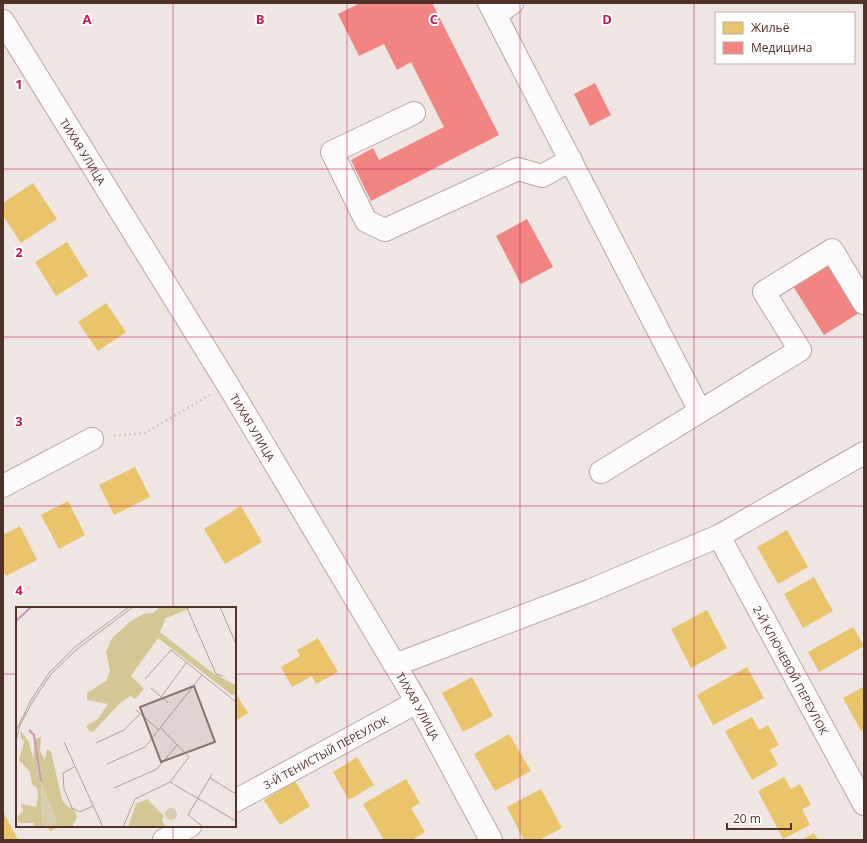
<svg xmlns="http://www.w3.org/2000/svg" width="867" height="843" font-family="'Open Sans',sans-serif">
	<rect width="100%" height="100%" fill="#efe6e3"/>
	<g fill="#e9c46a">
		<polygon points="33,183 57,219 21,243 3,216 3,203"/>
		<polygon points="67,242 88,276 56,296 35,262"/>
		<polygon points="106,303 126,332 98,351 78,322"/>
		<polygon points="135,467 150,497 114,515 99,485"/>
		<polygon points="68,501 85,535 59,549 41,515"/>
		<polygon points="241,506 262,542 225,564 204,529"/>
		<polygon points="20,526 37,560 6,576 3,571 3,535"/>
		<polygon points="787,530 808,567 778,584 757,547"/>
		<polygon points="814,577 833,611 803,628 784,594"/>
		<polygon points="707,610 727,648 691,668 671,629"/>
		<polygon points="853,627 864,646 819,672 808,652"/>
		<polygon points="318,638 338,672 316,684 312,676 292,687 281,667 300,656 297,650"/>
		<polygon points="747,667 764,698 713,725 697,695"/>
		<polygon points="472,677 493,716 463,732 442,693"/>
		<polygon points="863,687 864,730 861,731 843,698"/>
		<polygon points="235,692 248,713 235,721"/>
		<polygon points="752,717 759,730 768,725 779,745 770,750 778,765 752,780 725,731"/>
		<polygon points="509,734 531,771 495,791 474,754"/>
		<polygon points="357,757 374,785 349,800 333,772"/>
		<polygon points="784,777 791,789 800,784 811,805 802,809 810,825 783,839 758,791"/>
		<polygon points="406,779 420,803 411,808 425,832 412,840 384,840 363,804"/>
		<polygon points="295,781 310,806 280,825 264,800"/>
		<polygon points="541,789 562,828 539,840 524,840 507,807"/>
		<polygon points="3,812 18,840 3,840"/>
		<polygon points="47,826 60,826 50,831"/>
		<polygon points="814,833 818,840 801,840"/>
	</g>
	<g fill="#f28482">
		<polygon points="360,3 432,3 499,135 371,201 351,160 373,148 379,160 444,127 411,62 397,70 384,44 359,56 338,14"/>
		<polygon points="595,83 611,115 590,126 574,94"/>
		<polygon points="527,219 553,267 521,284 496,236"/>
		<polygon points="825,261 859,313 824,335 791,283"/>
	</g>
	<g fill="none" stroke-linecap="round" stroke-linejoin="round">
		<defs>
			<g id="minor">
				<polyline points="489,3 700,411"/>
				<polyline points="496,15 512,3"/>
				<path id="s1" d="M3,21L228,385L395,665L417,702L491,840"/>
				<polyline points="414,113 332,152 366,221 385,230 518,169 542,176 571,160"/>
				<polyline points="601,472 800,350 764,292 832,250 864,303"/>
				<polyline points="3,486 92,439"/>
				<path id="s2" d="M719,536L864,804"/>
				<polyline points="395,665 589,591 719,536 864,453"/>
				<path id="s3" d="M235,801L417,702"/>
				<polyline points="164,840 190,826"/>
			</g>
		</defs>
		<use href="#minor" stroke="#b9a7a2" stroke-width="24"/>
		<polyline stroke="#cec7c4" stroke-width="2.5" stroke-dasharray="2 3" stroke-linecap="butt" points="114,436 145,433 210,395"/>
		<use href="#minor" stroke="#fdfbfb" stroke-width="22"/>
	</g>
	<path fill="none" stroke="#c2185b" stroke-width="1" stroke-opacity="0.55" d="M173,3V608M347,3V840M520,3V840M694,3V840M3,169H864M3,337H864M3,506H864M3,674H17M235,674H864M173,826V840"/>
	<g text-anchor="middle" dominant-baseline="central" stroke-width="4" stroke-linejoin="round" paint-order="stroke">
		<g font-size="11" fill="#513228" stroke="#fff">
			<text stroke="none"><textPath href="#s1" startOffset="153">ТИХАЯ УЛИЦА</textPath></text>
			<text stroke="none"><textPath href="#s1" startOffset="477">ТИХАЯ УЛИЦА</textPath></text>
			<text stroke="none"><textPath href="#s2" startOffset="152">2-Й КЛЮЧЕВОЙ ПЕРЕУЛОК</textPath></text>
			<text stroke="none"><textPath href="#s1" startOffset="801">ТИХАЯ УЛИЦА</textPath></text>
			<text stroke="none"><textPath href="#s3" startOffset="103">3-Й ТЕНИСТЫЙ ПЕРЕУЛОК</textPath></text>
		</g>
	</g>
	<g transform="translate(16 607)">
		<rect width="220" height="220" fill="#efe6e3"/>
		<path d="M144,0H177L150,11L144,25L194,64L219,78V87L216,88L142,31L115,69L128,82L119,92L114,89L103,97L78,124L74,125L70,119L82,112L92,97L71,93V86L90,74L94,64L90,45L96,31L115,14L127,7L137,6ZM5,124L13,135L17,152L19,133L25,129L24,144L29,153L31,142L35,144L46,193L52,200L59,203L61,210L56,220H42L25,176L27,220H18V216H3L1,211L7,204L5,197L20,200L22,189L21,181L16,177L14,165L3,153L8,135L4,129ZM131,192L148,209L146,213L150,220H114L113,217L120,197Z" fill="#d4c795"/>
		<path d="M25,174L41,215L42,220H27Z" fill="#d8ceaf"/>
		<path d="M149 207a6 6 0 1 1 12 0a6 6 0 1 1-12 0Z" fill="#d8ceaf"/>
		<path fill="none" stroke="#cb97b9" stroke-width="2" d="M0,14L15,0M13,123L18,128L25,174"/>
		<path fill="none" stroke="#b09e98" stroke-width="1" d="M204,0L220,37M171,1L200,67L207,69M129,72L155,43L220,95M135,81L152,96M145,90L170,56M120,103L143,123M0,124L15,93L33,66L59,40L113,0M0,134L4,118L17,94L35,67L61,42L117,0M48,135L87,220M80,136L108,123L124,107M91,157L129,140L186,68M58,160L47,166L48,182L56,201L64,205L77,199M194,171L220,187M154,175L220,214M98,181L141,162L161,138M107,220L119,192L154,175L173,150L145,121M187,220L172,208L196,167"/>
		<path fill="#887169" fill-opacity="0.15" stroke="#887169" stroke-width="2" d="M178,79L199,135L145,155L124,100Z"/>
		<rect width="220" height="220" fill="none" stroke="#513228" stroke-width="2"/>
	</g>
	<g font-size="13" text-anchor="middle" font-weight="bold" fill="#c2185b" stroke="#fff" stroke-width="4" stroke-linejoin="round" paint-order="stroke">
		<text x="87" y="24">A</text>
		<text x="260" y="24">B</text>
		<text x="434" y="24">C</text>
		<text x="607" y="24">D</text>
		<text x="19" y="89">1</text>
		<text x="19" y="257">2</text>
		<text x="19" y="426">3</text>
		<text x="19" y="595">4</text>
	</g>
	<rect width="867" height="843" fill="none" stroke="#513228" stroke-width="8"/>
	<rect x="715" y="12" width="140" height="52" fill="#ffffff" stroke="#b9ada9"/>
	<rect x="723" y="22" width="20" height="12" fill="#e9c46a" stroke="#b9ada9"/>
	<text x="751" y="32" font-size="12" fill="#513228">Жильё</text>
	<rect x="723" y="42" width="20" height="12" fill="#f28482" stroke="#b9ada9"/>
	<text x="751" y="52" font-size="12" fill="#513228">Медицина</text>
	<path d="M727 823v6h64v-6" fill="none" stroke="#513228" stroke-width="2"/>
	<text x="733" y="823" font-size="12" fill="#513228" stroke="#ffffff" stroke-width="3" paint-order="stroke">20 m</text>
</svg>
